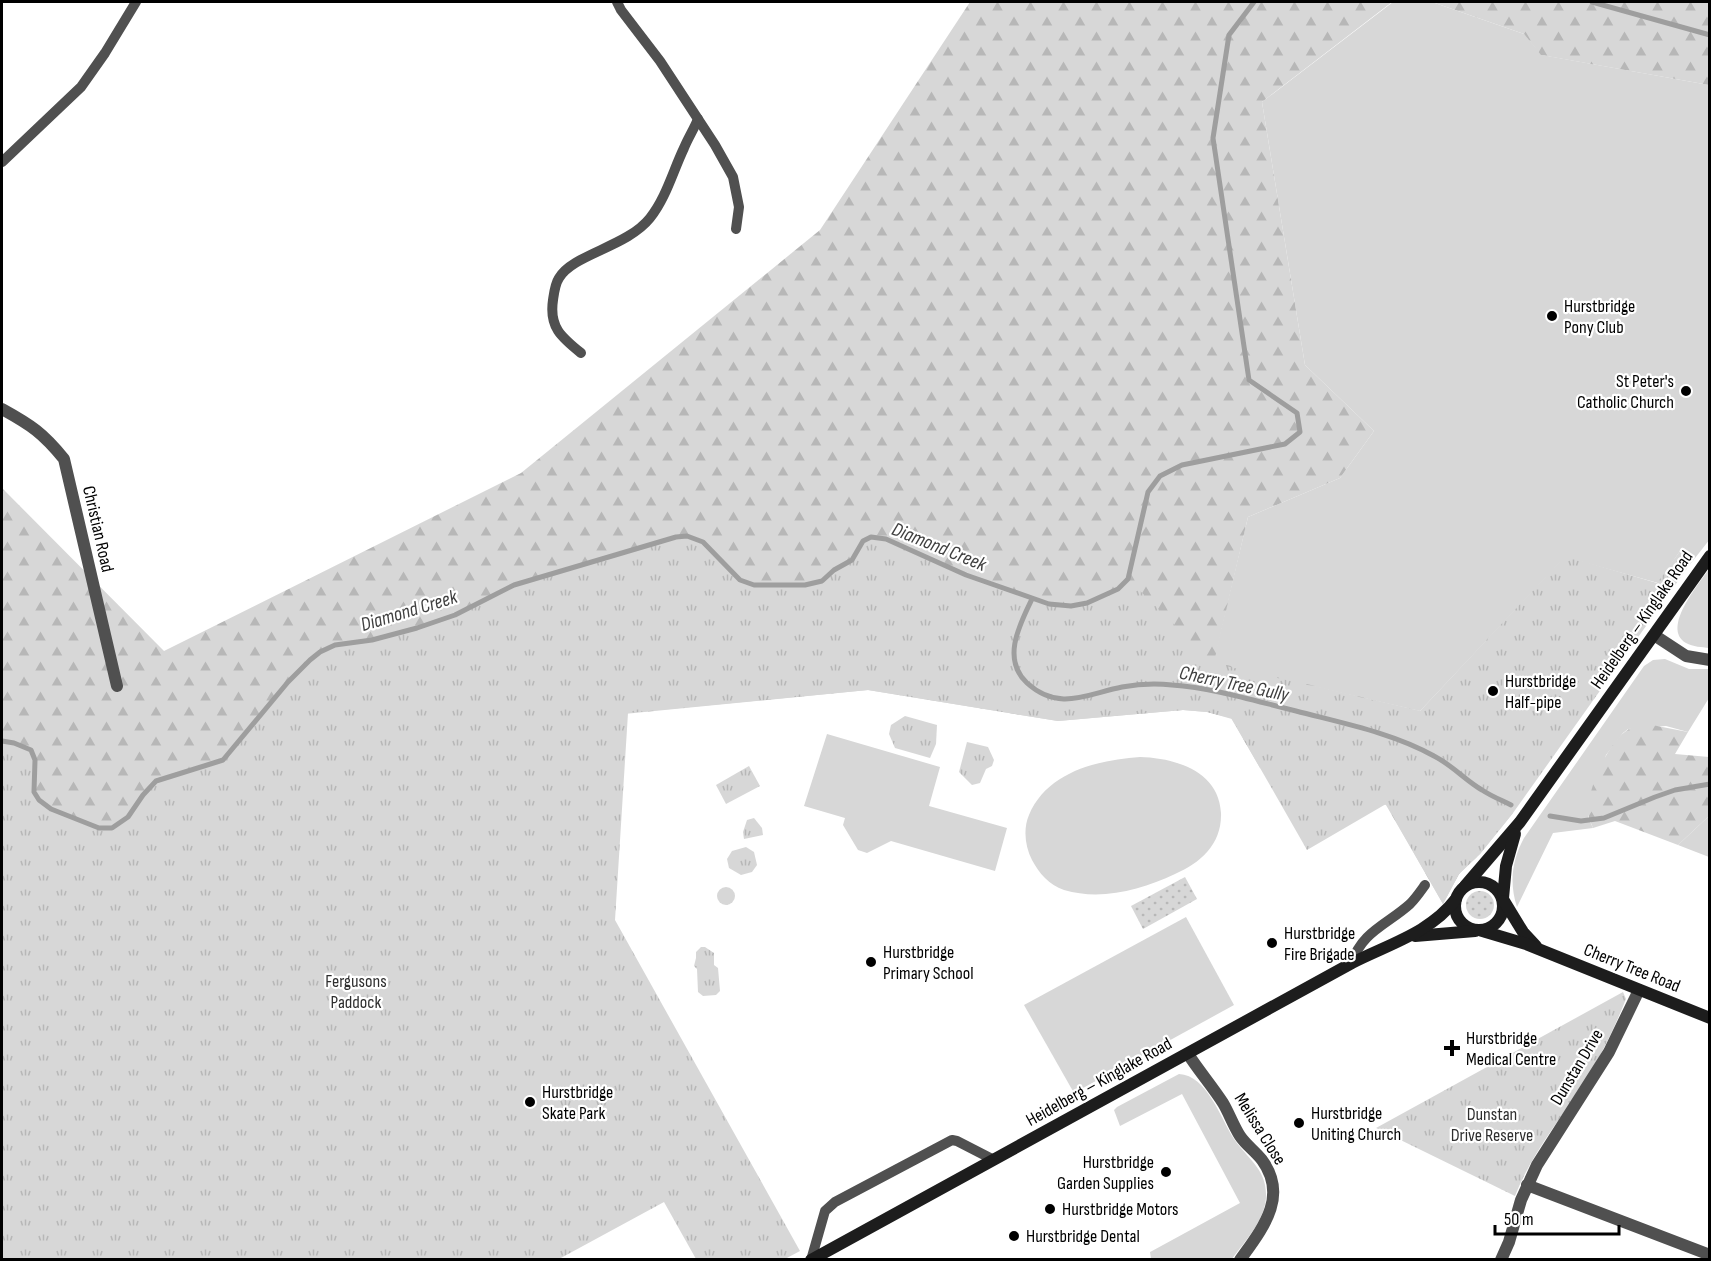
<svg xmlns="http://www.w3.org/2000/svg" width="1711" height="1261" font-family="'Sofia Sans Condensed',sans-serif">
	<defs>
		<pattern id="forest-firs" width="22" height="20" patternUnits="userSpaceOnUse" patternTransform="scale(1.5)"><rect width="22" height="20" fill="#d7d7d7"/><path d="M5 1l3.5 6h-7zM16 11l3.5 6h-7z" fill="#b7b7b7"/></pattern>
		<pattern id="park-tufts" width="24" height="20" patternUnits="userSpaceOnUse" patternTransform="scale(1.5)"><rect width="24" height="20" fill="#d7d7d7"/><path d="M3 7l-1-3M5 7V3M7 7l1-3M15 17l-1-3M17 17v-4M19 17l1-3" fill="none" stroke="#b7b7b7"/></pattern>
		<pattern id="garden-dots" width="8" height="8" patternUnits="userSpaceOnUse" patternTransform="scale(1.5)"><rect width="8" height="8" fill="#d7d7d7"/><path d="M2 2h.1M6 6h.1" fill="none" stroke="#b7b7b7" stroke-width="1.8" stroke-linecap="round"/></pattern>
	</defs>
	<rect width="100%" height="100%" fill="#fff"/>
	<g fill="#d7d7d7">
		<polygon points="1393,2 1432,2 1524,34 1542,55 1709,85 1710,539 1688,567 1685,556 1680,551 1658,583 1565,557 1420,711 1213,663 1248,517 1340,478 1374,431 1305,365 1262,102"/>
		<path d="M1709,569L1710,648H1709C1702,647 1693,647 1686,643C1661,628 1699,584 1709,569Z"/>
		<path d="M1665,659L1689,669H1709V698L1688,732L1666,726L1628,729L1623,733L1606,755L1588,817L1593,828L1553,833L1517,907C1509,883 1512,860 1524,838L1644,666L1653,660Z"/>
		<polygon points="827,734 940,767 929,806 1007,828 995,871 891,841 867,853 858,850 843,825 845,818 804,806"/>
		<path d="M1140,757C1175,758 1219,771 1221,813C1222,844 1201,863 1175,874C1141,890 1101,901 1064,890C1049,885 1039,873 1032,860C1025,846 1023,829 1029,815C1047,772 1097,760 1140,757Z"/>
		<polygon points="1709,816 1709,857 1678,845"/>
		<polygon points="1186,917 1234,1005 1074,1093 1024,1005"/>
		<path d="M1179,1074C1207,1075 1221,1119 1234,1139C1247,1158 1266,1169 1266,1194C1267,1218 1245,1241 1232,1259H1151L1150,1252L1152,1251L1240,1203L1182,1094L1120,1126L1114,1110L1117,1107Z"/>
	</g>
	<g fill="url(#forest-firs)">
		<polygon points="970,2 1392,2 1262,102 1305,365 1374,431 1340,478 1248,517 1214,662 1420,711 1513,813 1480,854 1459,874 1443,904 1386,805 1260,768 1231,718 1207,712 1183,710 1058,721 868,690 624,714 2,897 2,488 164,651 521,473 820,230"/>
		<polygon points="1432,2 1709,2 1709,85 1541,55 1524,34"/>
		<path d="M1652,725L1688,732L1675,754L1709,757V816L1678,845L1615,821L1593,828C1591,822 1587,816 1588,810C1588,788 1609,740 1629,729C1635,725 1644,725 1652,725Z"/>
	</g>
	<g fill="url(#park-tufts)">
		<polygon points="682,536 703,542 740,580 754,585 805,585 822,581 834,570 852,560 863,541 871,537 886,539 966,575 1049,604 1071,606 1087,603 1118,589 1128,579 1213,663 1420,711 1565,556 1657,583 1680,551 1685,556 1688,567 1513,813 1480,854 1459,874 1443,904 1386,804 1307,850 1232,719 1207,712 1183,710 1058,721 868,690 628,713 615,920 800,1251 785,1259 696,1259 664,1202 559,1259 2,1259 2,741 14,743 31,750 35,760 34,792 39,801 51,809 99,828 112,828 128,817 143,795 156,781 223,760 288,682 310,660 320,652 335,645 372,640 417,628 456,615 514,585"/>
		<polygon points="905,716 937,725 936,744 930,758 895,748 889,734 891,725"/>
		<polygon points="967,742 988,747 994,760 992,766 986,769 980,783 972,785 959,772"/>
		<polygon points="749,766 760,786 726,804 716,785"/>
		<polygon points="754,818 762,828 763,835 744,839 743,832 747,820"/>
		<polygon points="746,847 754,852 757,865 752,872 741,875 729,868 727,859 732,851"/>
		<circle cx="726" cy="896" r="9"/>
		<polygon points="701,947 705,947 714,953 714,965 718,968 720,991 716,995 703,996 698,992 697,969 694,966 696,958 696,952"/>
		<path d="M1623,992L1626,999C1614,1029 1600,1058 1582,1086C1558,1122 1531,1155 1515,1196L1376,1128Z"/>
	</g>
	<g fill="url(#garden-dots)">
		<polygon points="1185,877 1197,899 1143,929 1131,906"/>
		<circle cx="1480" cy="905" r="14"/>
	</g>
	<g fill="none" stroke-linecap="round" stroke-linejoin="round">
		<g stroke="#9e9e9e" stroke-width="5">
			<polyline points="1592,2 1710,35"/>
			<path d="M1032,599C1020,624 1001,659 1027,683C1059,712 1087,694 1122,687C1138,684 1155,683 1172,685C1214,688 1255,701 1296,711C1342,723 1393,733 1434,756C1452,765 1465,780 1482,790C1491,796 1501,800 1511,805"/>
			<polyline points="2,741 14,743 31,750 35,760 34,792 39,800 51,809 99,828 112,828 128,817 143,795 156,781 223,760 288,682 310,660 320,652 335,645 372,640 417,628 455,615 514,585 676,537 687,536 703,542 740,580 754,585 805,585 822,581 834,570 852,560 863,541 871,537 886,539 966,575 1049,604 1071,606 1087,603 1118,589 1128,579 1148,492 1160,476 1182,465 1285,444 1300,432 1297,413 1249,380 1213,138 1229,35 1254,2"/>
			<polyline points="1550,816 1581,821 1604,818 1655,797 1675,790 1710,784"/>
		</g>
		<g stroke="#505050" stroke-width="10">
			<polyline points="617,2 621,10 660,61 715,145 733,177 739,207 736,229"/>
			<polyline points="2,162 81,87 105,53 136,2"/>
			<path d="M581,353C561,337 549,327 553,300C554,293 555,284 559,278C573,254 627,247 650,218C666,198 673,171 684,148C688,138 694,129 698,119"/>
			<path d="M1352,963C1361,932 1388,924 1410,904C1416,898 1420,892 1425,885"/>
			<polyline points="811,1260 825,1211 835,1202 952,1140 957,1141 994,1160"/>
		</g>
		<g stroke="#505050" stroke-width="12">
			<path d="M2,409C31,425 43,433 64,459L117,686"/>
			<polyline points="1654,635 1686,656 1710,660"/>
			<path d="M1188,1054C1199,1071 1212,1086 1223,1103C1229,1113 1233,1125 1240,1136C1246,1145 1255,1151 1262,1160C1289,1197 1262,1229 1240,1260"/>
			<polyline points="1527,1185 1710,1255"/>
			<polyline points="1501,1260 1509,1242 1521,1200 1537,1165 1609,1052 1639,990"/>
		</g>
		<g stroke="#1d1d1d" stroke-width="12">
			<circle cx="1479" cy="906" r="24"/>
			<polyline points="1465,886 1520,822 1710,556"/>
			<polyline points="1503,898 1506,866 1515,834"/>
			<polyline points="1504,901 1523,932 1536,946"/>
			<polyline points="1479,930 1526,944 1710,1018"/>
			<polyline points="1415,936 1475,931"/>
			<path d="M811,1260L1352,963C1389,944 1430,933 1456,899"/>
		</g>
	</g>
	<g fill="#000" stroke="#fff" stroke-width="2">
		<circle cx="1552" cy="316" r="6"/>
		<circle cx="1686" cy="391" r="6"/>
		<circle cx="1493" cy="691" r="6"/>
		<circle cx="1272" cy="943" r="6"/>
		<circle cx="871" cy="962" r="6"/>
		<path d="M1449 1039h6v6h6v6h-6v6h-6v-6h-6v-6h6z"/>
		<circle cx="530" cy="1102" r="6"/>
		<circle cx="1299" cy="1123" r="6"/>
		<circle cx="1166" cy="1172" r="6"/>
		<circle cx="1050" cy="1209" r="6"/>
		<circle cx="1014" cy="1236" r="6"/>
	</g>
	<g text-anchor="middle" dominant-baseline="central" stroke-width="4.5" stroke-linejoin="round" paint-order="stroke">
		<g font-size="18" fill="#000" stroke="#fff" text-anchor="start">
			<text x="1564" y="306">Hurstbridge<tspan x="1564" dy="21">Pony Club</tspan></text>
			<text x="1674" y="381" text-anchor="end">St Peter's<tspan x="1674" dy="21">Catholic Church</tspan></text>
			<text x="1505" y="681">Hurstbridge<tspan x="1505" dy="21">Half-pipe</tspan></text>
			<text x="1284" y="933">Hurstbridge<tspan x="1284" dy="21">Fire Brigade</tspan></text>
			<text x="883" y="952">Hurstbridge<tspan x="883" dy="21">Primary School</tspan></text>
			<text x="1466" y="1038">Hurstbridge<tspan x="1466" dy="21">Medical Centre</tspan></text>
			<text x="542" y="1092">Hurstbridge<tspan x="542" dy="21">Skate Park</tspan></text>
			<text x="1311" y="1113">Hurstbridge<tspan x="1311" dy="21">Uniting Church</tspan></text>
			<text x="1154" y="1162" text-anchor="end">Hurstbridge<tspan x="1154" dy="21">Garden Supplies</tspan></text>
			<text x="1062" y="1209">Hurstbridge Motors</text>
			<text x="1026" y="1236">Hurstbridge Dental</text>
		</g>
		<g font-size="18" fill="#000" stroke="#fff">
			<text transform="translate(98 529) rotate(77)">Christian Road</text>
			<text transform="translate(1642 620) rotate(-55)">Heidelberg – Kinglake Road</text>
			<text transform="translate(1632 968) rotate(22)">Cherry Tree Road</text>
			<text transform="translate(1577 1067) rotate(-59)">Dunstan Drive</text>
			<text transform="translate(1099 1082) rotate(-29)">Heidelberg – Kinglake Road</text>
			<text transform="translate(1260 1129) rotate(58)">Melissa Close</text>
		</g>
		<g font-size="18" fill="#2e2e2e" stroke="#fff">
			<text x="356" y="981">Fergusons<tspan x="356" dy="21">Paddock</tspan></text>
			<text x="1492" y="1114">Dunstan<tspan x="1492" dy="21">Drive Reserve</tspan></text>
		</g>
		<g font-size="20" font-style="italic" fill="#3f3f3f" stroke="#fff">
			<text transform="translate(939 547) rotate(22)">Diamond Creek</text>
			<text transform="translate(409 611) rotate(-17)">Diamond Creek</text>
			<text transform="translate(1234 684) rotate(12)">Cherry Tree Gully</text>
		</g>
	</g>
	<rect width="1711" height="1261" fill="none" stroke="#000000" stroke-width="6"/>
	<path d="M1495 1225v9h124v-9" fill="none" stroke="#000000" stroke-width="3"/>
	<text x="1504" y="1225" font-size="18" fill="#000000" stroke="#ffffff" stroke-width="4.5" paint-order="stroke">50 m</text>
</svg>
